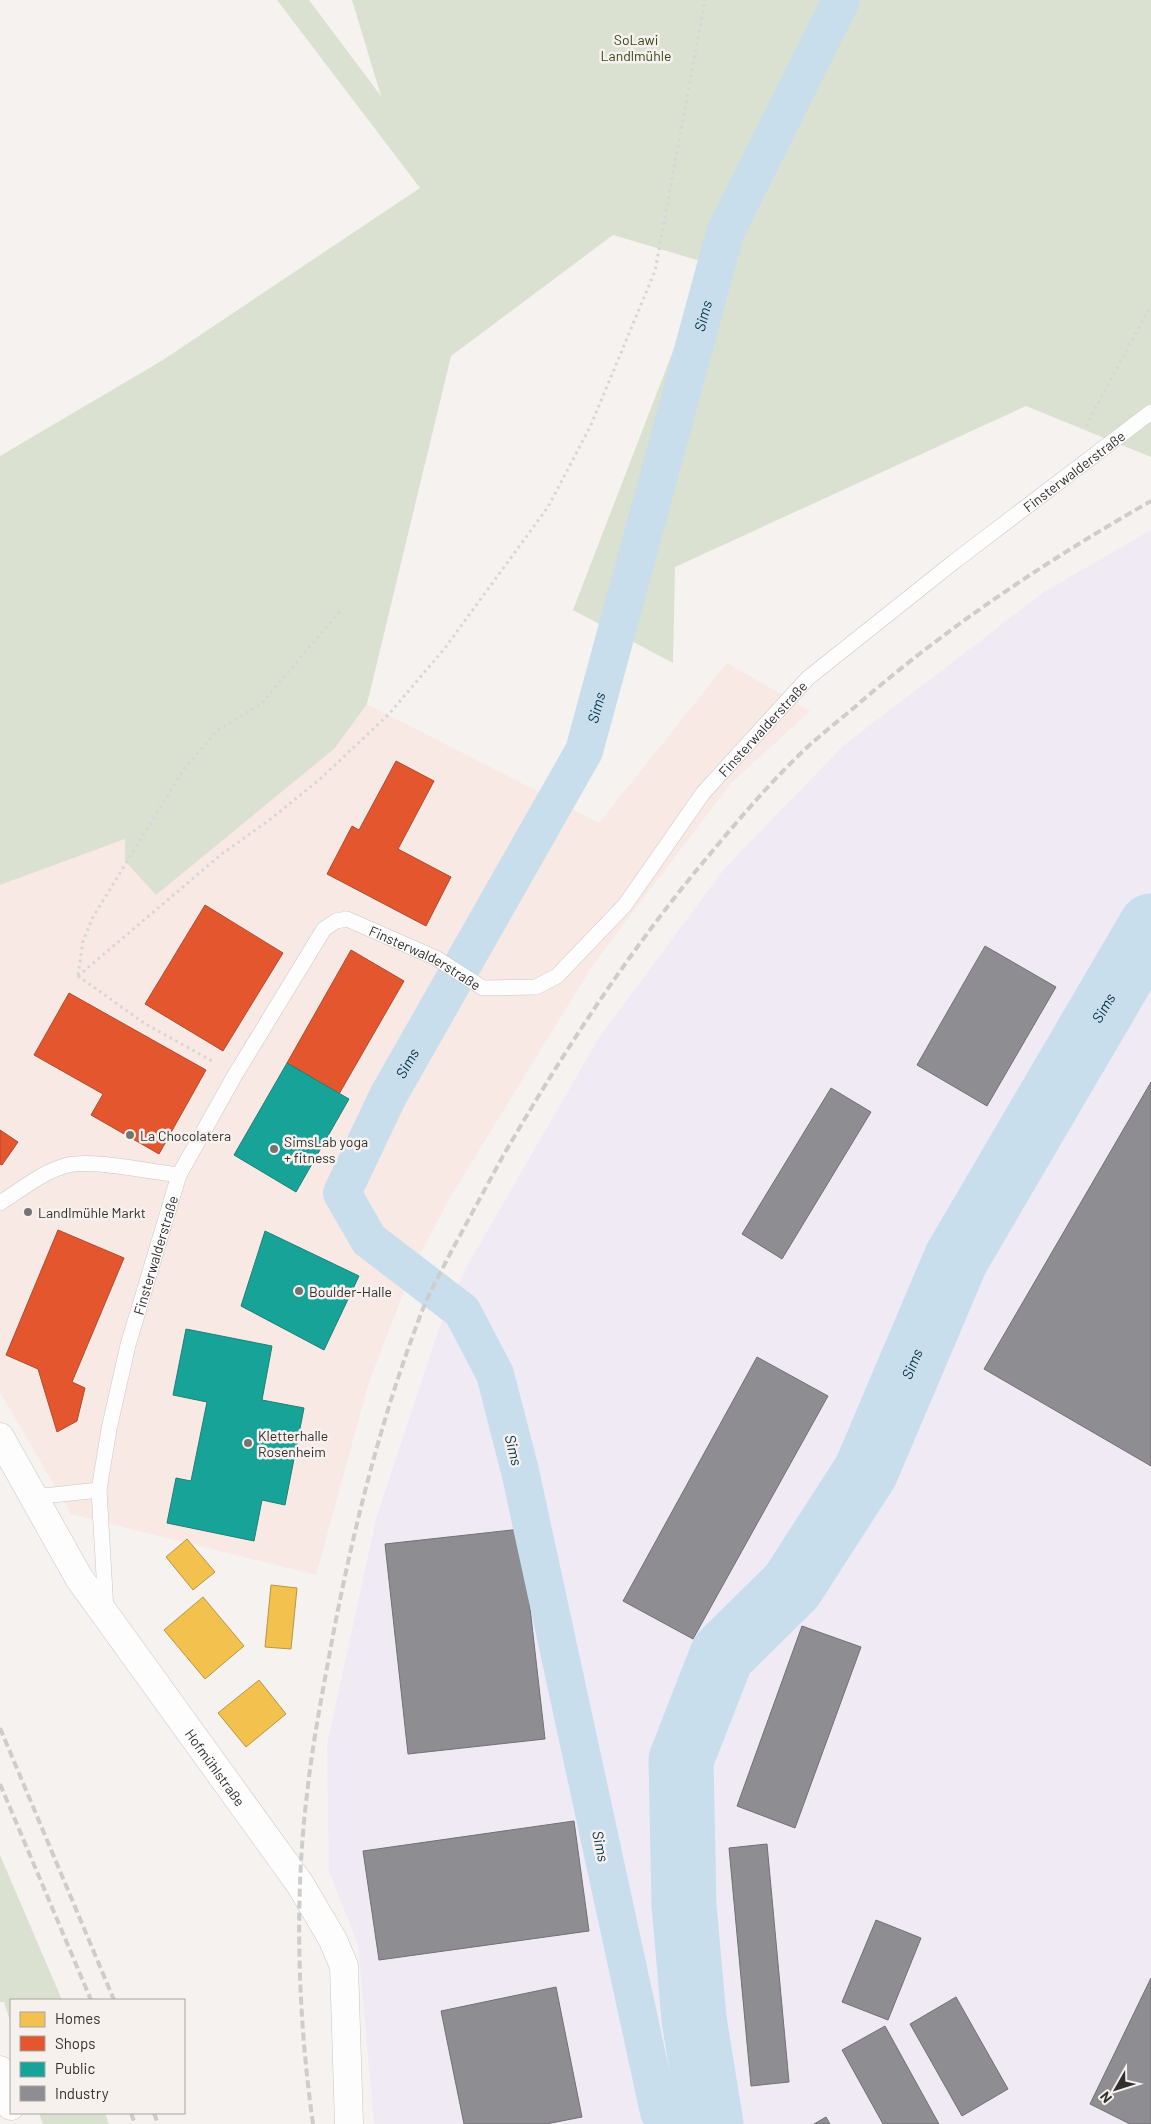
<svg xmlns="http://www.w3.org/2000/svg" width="1151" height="2124" font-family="Barlow,sans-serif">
	<rect width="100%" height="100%" fill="#f5f2f0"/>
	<polygon fill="#f8e9e4" points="727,663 810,711 731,783 592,966 448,1201 414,1266 369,1382 316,1575 71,1514 0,1392 0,885 125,839 335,748 367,704 599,823"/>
	<polygon fill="#f0eaf5" points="1151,530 1151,2124 374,2124 358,1944 329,1872 327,1745 376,1519 438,1331 467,1266 600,1036 725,868 843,746 1044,592"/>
	<g fill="#dbe1d0">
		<polygon points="277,0 309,0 381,96 352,0 1151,0 1151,457 1026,406 675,567 673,663 573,610 707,263 613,235 451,356 367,704 335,748 156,895 125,861 125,839 0,885 0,456 163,360 420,188"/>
		<polygon points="0,1855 62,2000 11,2000 11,2024 4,2002 0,2002"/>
		<polygon points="39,2113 105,2113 109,2124 43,2124"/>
	</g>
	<g fill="#f2c14e" stroke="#b89645">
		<polygon points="187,1539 215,1572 193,1590 166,1557"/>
		<polygon points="271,1585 297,1588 291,1649 265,1647"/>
		<polygon points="203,1597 244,1646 205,1679 164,1630"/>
		<polygon points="259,1680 286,1714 246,1747 218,1713"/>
	</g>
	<g fill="#e4572e" stroke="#af4b2e">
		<polygon points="396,761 434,781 398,849 451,877 426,926 327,874 352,826 359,830"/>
		<polygon points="205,905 283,953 223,1051 145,1004"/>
		<polygon points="351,950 404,981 339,1094 287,1063"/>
		<polygon points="69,993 206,1070 159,1154 91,1115 103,1094 34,1055"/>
		<polygon points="0,1130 18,1142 2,1165 0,1164"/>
		<polygon points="58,1230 124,1258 72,1382 85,1388 77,1421 57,1432 38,1369 6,1355"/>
	</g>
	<g fill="#17a398" stroke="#1f8078">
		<polygon points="287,1063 349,1099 296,1192 234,1155"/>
		<polygon points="265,1231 359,1276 324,1350 241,1306"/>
		<polygon points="186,1329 272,1346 262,1400 304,1408 285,1505 262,1500 254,1541 167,1523 176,1478 191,1481 207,1402 173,1395"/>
	</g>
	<g fill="#8d8d92" stroke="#727174">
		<polygon points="985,946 1056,987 987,1106 917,1065"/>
		<polygon points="1151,1082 1151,1466 984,1369"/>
		<polygon points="831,1088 871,1112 782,1259 742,1234"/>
		<polygon points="757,1357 828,1396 693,1639 623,1601"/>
		<polygon points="521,1529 545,1739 408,1754 385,1544"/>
		<polygon points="802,1626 861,1647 795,1828 737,1806"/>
		<polygon points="574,1821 589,1931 379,1960 363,1851"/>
		<polygon points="767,1844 789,2082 751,2086 729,1848"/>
		<polygon points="876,1920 921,1938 888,2020 842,2002"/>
		<polygon points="1151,1978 1151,2124 1130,2124 1090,2104"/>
		<polygon points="556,1987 582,2117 546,2124 464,2124 441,2011"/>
		<polygon points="956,1997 1008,2089 962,2116 910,2024"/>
		<polygon points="885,2026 939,2124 883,2124 842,2050"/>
		<polygon points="826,2117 830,2124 814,2124"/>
	</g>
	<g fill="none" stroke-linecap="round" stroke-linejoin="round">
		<path stroke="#c8deec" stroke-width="38" id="s1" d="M667,2124L659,2112L520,1471L495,1374L462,1311L369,1240L342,1193L388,1096L584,751L725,233L841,0"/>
		<path stroke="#c8deec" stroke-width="65" id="s2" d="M711,2124L694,2019L684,1905L681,1760L722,1655L792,1586L866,1471L956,1259L1151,926"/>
		<defs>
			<g id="lane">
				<path d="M0,1203C21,1190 43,1171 68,1165C94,1159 150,1172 179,1175"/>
				<polyline points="34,1497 99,1490"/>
				<path id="s3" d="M106,1610L99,1490L109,1429L128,1345L179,1175L235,1075L324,929L336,921L347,919L436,958L483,988L536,987L557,976L625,905L703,793L808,678L955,561L1151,412"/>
			</g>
			<g id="street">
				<path id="s4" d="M0,1437L79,1578L300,1884L333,1940L344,1966L349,2124"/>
				<polyline points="0,2070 11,2106"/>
			</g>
		</defs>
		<use href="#lane" stroke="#c8c7c5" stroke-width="16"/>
		<use href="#street" stroke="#c8c7c5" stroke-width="29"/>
		<g stroke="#d7d6d6" stroke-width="3" stroke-dasharray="2.5 4" stroke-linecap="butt">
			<polyline points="1086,426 1151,305"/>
			<polyline points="78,975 83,941 93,917 185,767 218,730 261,704 340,611"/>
			<polyline points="78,976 223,853 268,821 319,780 389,714 445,648 548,507 591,425 655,271 705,0"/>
			<polyline points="78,976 144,1023 212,1061"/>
		</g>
		<use href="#lane" stroke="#fefdfd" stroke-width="15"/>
		<use href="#street" stroke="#fefdfd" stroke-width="28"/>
		<g stroke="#cdcdcc" stroke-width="4" stroke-dasharray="8 4" stroke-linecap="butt">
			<polyline points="0,1728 114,2000"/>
			<polyline points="0,1784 91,2000"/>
			<polyline points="131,2113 135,2124"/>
			<polyline points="154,2113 158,2124"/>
			<path d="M313,2124C298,2018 294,1900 307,1794C313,1739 324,1684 334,1630C355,1522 382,1415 422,1311C430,1291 442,1270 452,1250C469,1219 486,1187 503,1156C562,1054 625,957 700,866C731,829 762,791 797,757C815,739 836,723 856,706C947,627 1046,561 1151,501"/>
		</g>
	</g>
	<g fill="#767473" stroke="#f7f1ee" stroke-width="2">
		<circle cx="130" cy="1135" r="5"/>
		<circle cx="274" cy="1149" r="5"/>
		<circle cx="28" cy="1212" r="5"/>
		<circle cx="299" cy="1291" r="5"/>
		<circle cx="248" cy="1443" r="5"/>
	</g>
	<g text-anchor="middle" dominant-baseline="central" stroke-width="5" stroke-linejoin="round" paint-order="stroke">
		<g font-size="14" fill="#344616" stroke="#f7f1ee">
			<text x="636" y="39">SoLawi<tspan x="636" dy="16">Landlmühle</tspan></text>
		</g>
		<g font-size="14" fill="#32302f" stroke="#f7f1ee">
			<text stroke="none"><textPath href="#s3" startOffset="1714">Finsterwalderstraße</textPath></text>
			<text stroke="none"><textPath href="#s3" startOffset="1309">Finsterwalderstraße</textPath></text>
			<text stroke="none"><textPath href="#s3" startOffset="844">Finsterwalderstraße</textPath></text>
			<text stroke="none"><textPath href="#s3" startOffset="362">Finsterwalderstraße</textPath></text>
			<text stroke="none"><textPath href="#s4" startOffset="395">Hofmühlstraße</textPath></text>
		</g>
		<g font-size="14" fill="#32302f" stroke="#f7f1ee" text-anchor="start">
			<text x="140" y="1135">La Chocolatera</text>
			<text x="284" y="1141">SimsLab yoga<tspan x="284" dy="16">+ fitness</tspan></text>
			<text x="38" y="1212">Landlmühle Markt</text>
			<text x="309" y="1291">Boulder-Halle</text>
			<text x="258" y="1435">Kletterhalle<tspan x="258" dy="16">Rosenheim</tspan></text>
		</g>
		<g font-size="15" font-style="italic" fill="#033147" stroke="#f7f1ee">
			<text stroke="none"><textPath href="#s1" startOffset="1968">Sims</textPath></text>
			<text stroke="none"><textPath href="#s1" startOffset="1562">Sims</textPath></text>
			<text stroke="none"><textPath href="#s2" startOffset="1235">Sims</textPath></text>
			<text stroke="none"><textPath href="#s1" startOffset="1158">Sims</textPath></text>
			<text stroke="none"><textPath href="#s2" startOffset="830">Sims</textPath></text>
			<text transform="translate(514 1450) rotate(76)">Sims</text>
			<text transform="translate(601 1846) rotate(78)">Sims</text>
		</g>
	</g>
	<rect x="10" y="1999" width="175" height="115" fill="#f7f1ee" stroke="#a8a4a2"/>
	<rect x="20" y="2012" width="25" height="15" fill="#f2c14e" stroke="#a8a4a2"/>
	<text x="55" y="2024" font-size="15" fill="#32302f">Homes</text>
	<rect x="20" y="2036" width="25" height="15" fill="#e4572e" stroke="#a8a4a2"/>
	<text x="55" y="2049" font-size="15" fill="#32302f">Shops</text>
	<rect x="20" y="2062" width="25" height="15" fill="#17a398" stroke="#a8a4a2"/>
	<text x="55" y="2074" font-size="15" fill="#32302f">Public</text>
	<rect x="20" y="2086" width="25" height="15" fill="#8d8d92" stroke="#a8a4a2"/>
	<text x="55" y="2099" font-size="15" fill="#32302f">Industry</text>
	<g transform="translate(1116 2089) rotate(231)" stroke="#f7f1ee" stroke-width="4" paint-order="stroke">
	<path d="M0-4L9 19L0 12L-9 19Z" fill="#32302f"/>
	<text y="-8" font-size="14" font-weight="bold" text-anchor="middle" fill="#32302f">N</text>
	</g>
</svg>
